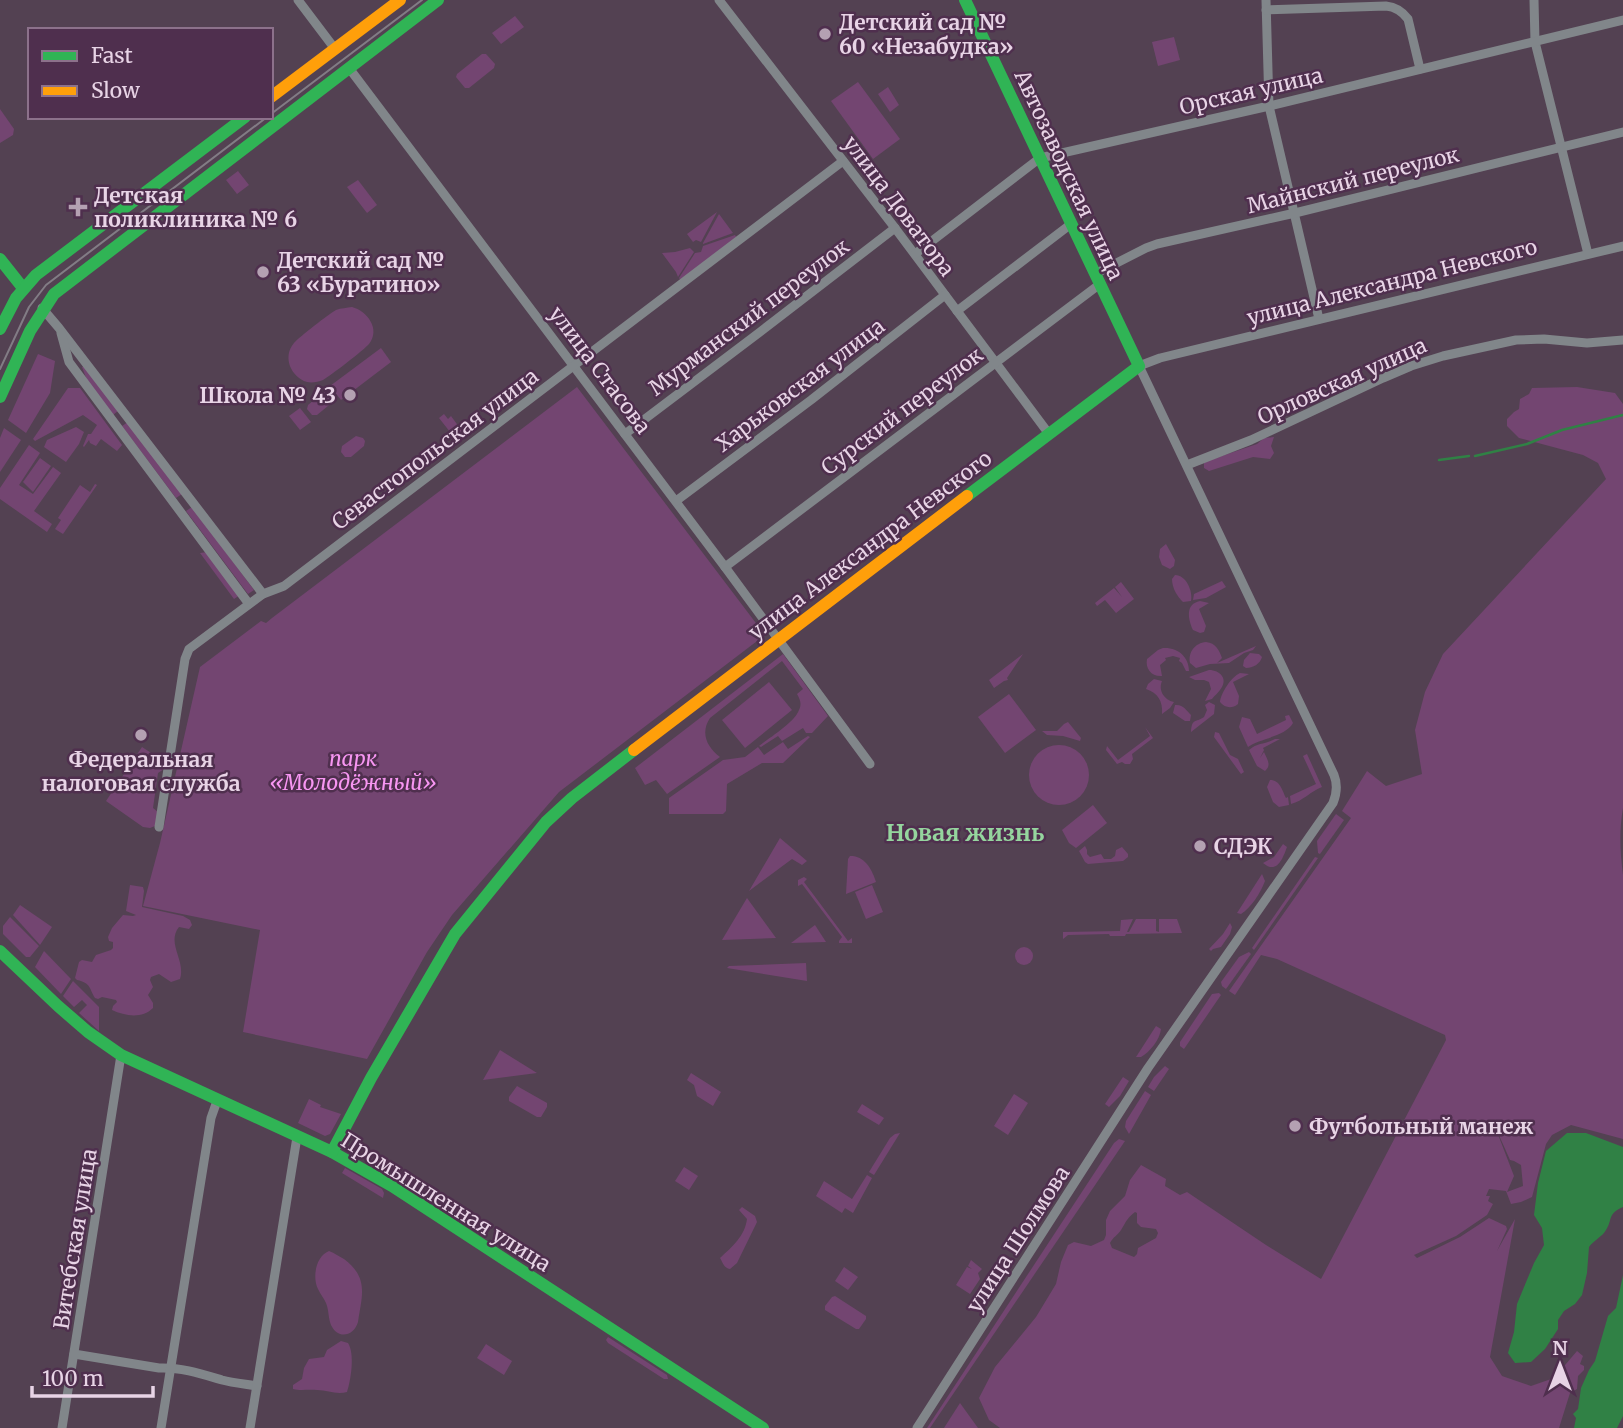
<svg xmlns="http://www.w3.org/2000/svg" width="1623" height="1428" font-family="Merriweather,serif">
	<rect width="100%" height="100%" fill="#534152"/>
	<g fill="#734571" fill-rule="evenodd">
		<polygon points="515,16 524,27 501,44 492,33"/>
		<polygon points="1174,37 1180,60 1158,66 1152,42"/>
		<polygon points="482,54 486,54 495,64 494,68 469,88 465,88 456,77 457,74"/>
		<polygon points="858,82 900,139 873,159 831,101"/>
		<polygon points="888,87 899,105 890,112 878,94"/>
		<polygon points="0,109 14,129 13,135 0,143"/>
		<polygon points="238,171 249,185 237,194 226,180"/>
		<polygon points="358,180 377,205 367,213 347,187"/>
		<polygon points="717,212 701,242 696,240 693,242 687,234"/>
		<polygon points="719,214 733,233 703,244 703,243"/>
		<polygon points="735,235 737,238 681,281 679,278 695,253 701,252 703,246"/>
		<polygon points="690,248 694,252 678,277 676,272 662,253 675,252"/>
		<path d="M352,307C367,311 381,329 369,344C364,350 330,376 323,380C318,382 312,383 307,382C291,377 282,357 294,343C299,337 329,314 336,310C341,308 347,308 352,307Z"/>
		<polygon points="381,348 391,362 341,400 330,386"/>
		<polygon points="38,354 55,361 50,393 26,433 8,420"/>
		<polygon points="85,366 119,410 113,415 88,383 82,367"/>
		<polygon points="577,387 765,635 559,792 452,915 427,952 367,1059 243,1032 260,930 143,906 160,843 200,667 261,621 266,623 272,618"/>
		<path d="M1577,387L1615,393L1623,404V808C1619,831 1620,851 1623,875V1139L1571,1125L1552,1135L1546,1144L1532,1197L1521,1202L1511,1204L1506,1191L1489,1189L1486,1196H1490L1488,1201L1493,1204L1487,1215L1456,1236L1414,1255L1417,1258L1460,1237L1489,1218L1506,1226L1507,1229L1497,1251L1515,1219L1490,1357L1502,1376L1531,1386L1554,1378L1577,1351L1583,1356L1580,1364L1584,1366V1370L1578,1376L1577,1389L1570,1393L1559,1428H1000L989,1420L979,1398L995,1367L1036,1317L1056,1284L1061,1262L1068,1245L1074,1242L1091,1246L1104,1240L1106,1235V1220L1110,1211L1125,1196L1130,1180L1141,1165L1166,1179L1165,1186L1180,1195L1187,1192L1266,1245L1321,1279L1444,1044L1446,1040L1445,1035L1277,959L1261,955L1235,995L1229,991L1351,818L1342,811L1367,771L1386,786L1422,774L1415,730L1425,692L1443,654L1606,479L1598,463L1583,455L1519,438L1507,426V419L1514,412L1519,409L1520,399L1529,394L1532,388ZM1494,1124L1510,1160L1514,1161L1521,1165L1523,1186L1507,1192L1514,1176ZM1135,1212L1137,1213V1223L1141,1227L1156,1229L1158,1233L1156,1238L1138,1248L1137,1254L1134,1257L1112,1248L1110,1243C1113,1237 1118,1235 1121,1230C1126,1222 1127,1218 1135,1212Z"/>
		<polygon points="68,388 80,388 122,445 117,451 101,439 96,446 90,443 89,440 84,447 83,446 88,434 91,434 97,425 83,415 35,441 33,439"/>
		<polygon points="325,391 330,392 334,396 334,401 317,415 312,415 307,409 308,405"/>
		<polygon points="300,408 311,422 300,430 289,416"/>
		<polygon points="444,414 448,419 451,416 462,431 454,437 439,418"/>
		<polygon points="128,422 182,494 176,498 122,426"/>
		<polygon points="76,427 84,432 79,444 66,462 44,447 47,440"/>
		<polygon points="4,428 21,440 0,472 0,438"/>
		<polygon points="356,436 363,438 365,441 364,446 351,457 345,457 341,452 342,446"/>
		<polygon points="1274,437 1271,446 1274,453 1270,459 1253,457 1209,471 1204,468 1204,463 1207,461 1257,444 1264,438"/>
		<polygon points="29,445 40,453 19,485 33,494 53,467 61,473 34,511 52,524 47,532 0,499 0,488"/>
		<polygon points="40,458 51,466 33,492 23,482"/>
		<polygon points="95,484 97,485 63,534 55,529 61,520 58,518 80,485 90,492"/>
		<polygon points="192,507 254,590 248,594 186,511"/>
		<polygon points="1166,544 1175,560 1174,566 1170,569 1162,565 1159,557 1160,549"/>
		<polygon points="207,552 240,595 234,599 200,553"/>
		<path d="M1175,575C1186,575 1193,591 1191,601L1183,602C1177,596 1172,588 1172,579Z"/>
		<polygon points="1222,581 1226,587 1206,598 1193,600 1194,594"/>
		<polygon points="1121,582 1134,599 1116,613 1105,600 1097,606 1095,603 1114,588 1122,597 1115,587"/>
		<path d="M1200,601L1209,603L1199,609L1206,626L1204,632L1200,633L1193,630C1188,619 1185,604 1200,601Z"/>
		<path d="M1206,642C1216,643 1219,650 1222,658L1217,663L1256,646L1253,650L1244,653L1229,663L1210,664L1196,668L1190,663C1188,652 1195,643 1206,642Z"/>
		<path d="M1163,648C1178,647 1189,657 1189,671H1186L1182,663L1179,661L1180,658L1173,656L1165,658L1166,660L1160,665L1162,676C1152,677 1145,669 1147,659L1158,650Z"/>
		<path d="M1250,653L1259,654L1262,657C1260,664 1253,668 1246,668L1243,666L1244,660Z"/>
		<path d="M783,654L828,716L812,733H806L803,728L782,741L778,736L761,747L759,746C769,738 795,722 799,710C802,704 800,699 797,694L803,689L782,661L710,718C700,733 707,747 720,757L667,794L656,780L645,785L635,768Z"/>
		<polygon points="1023,654 1007,678 1008,680 1004,681 994,688 989,680"/>
		<path d="M1209,670C1220,670 1229,679 1220,690C1218,693 1215,695 1212,699L1205,701L1211,689L1209,682L1204,680H1195L1189,677Z"/>
		<path d="M1240,673L1249,674L1233,682L1239,696L1238,704C1232,709 1225,708 1220,702C1221,693 1231,677 1240,673Z"/>
		<path d="M1154,679L1162,681C1158,690 1164,700 1174,702L1170,708L1162,714C1163,701 1158,693 1146,689L1148,684Z"/>
		<polygon points="769,682 792,710 745,748 722,720"/>
		<polygon points="1009,694 1036,730 1005,753 978,717"/>
		<path d="M1209,702L1215,705L1214,714L1191,732C1192,718 1195,723 1204,717L1207,710L1205,705Z"/>
		<path d="M1175,705C1183,704 1186,710 1191,715L1190,721H1185L1173,713Z"/>
		<path d="M1289,715L1293,723C1285,737 1260,738 1248,747L1239,727L1242,717L1250,719L1257,734L1286,720L1285,716Z"/>
		<polygon points="1068,722 1081,738 1080,741 1063,736 1047,735 1042,731 1057,731 1064,724"/>
		<polygon points="1145,727 1153,738 1132,754 1133,759 1130,764 1125,764 1122,762 1117,764 1106,750 1107,746 1118,760 1150,736"/>
		<polygon points="1215,732 1219,733 1230,755 1238,759 1244,772 1241,774 1214,737"/>
		<polygon points="808,736 810,737 783,763 762,763 727,784 726,811 723,814 669,814 669,798 723,760 745,757 758,747 764,755 783,742 788,749"/>
		<path d="M1275,739H1280L1263,748L1264,750L1260,758L1264,752C1267,759 1272,765 1265,771L1257,766L1249,750C1258,742 1264,745 1275,739Z"/>
		<circle cx="1059" cy="775" r="30"/>
		<polygon points="142,747 165,762 164,769 158,773 153,808 158,812 155,826 150,828 143,827 106,801"/>
		<path d="M1307,754L1322,787C1311,791 1303,801 1291,804L1290,796L1316,784L1303,756Z"/>
		<path d="M1270,780C1280,780 1282,790 1286,798L1288,797L1289,805L1279,807L1273,802L1267,787Z"/>
		<polygon points="1093,805 1107,823 1076,848 1069,843 1062,830"/>
		<polygon points="1336,814 1344,820 1320,854 1318,853 1317,841"/>
		<polygon points="780,838 807,861 802,865 792,859 749,891"/>
		<path d="M1283,844L1287,847C1283,858 1277,875 1263,863L1274,857Z"/>
		<polygon points="1085,846 1087,850 1087,854 1090,857 1101,854 1104,859 1111,859 1115,856 1116,850 1122,847 1128,854 1128,857 1123,861 1088,864 1085,862 1079,851"/>
		<path d="M853,856C866,858 872,870 876,882L846,894L848,859L850,856Z"/>
		<polygon points="1315,857 1318,858 1254,950 1252,948"/>
		<path d="M1262,874L1265,881C1261,892 1251,908 1241,914L1237,913Z"/>
		<polygon points="804,877 807,879 804,882 848,941 852,938 852,943 839,943 839,941 842,937 802,884 798,886 798,880"/>
		<path d="M130,885L143,887L144,891L142,907L183,916L190,920L192,925L189,929L179,927C166,943 186,961 180,979L171,982L159,974L151,977L150,980L153,987L148,995L153,1003V1008C142,1019 125,1016 112,1010L113,1006L117,1002L116,1000L102,997L98,999L95,998C89,988 91,983 77,980L75,978L79,962L82,960L92,962L96,955L111,950L113,948V942L109,941L108,937L112,928L123,915L133,916L136,915L126,911Z"/>
		<polygon points="872,885 883,912 866,919 855,892"/>
		<polygon points="747,898 776,938 722,940"/>
		<polygon points="20,905 52,927 40,945 13,915"/>
		<polygon points="10,917 39,946 30,957 26,957 3,934 3,926"/>
		<polygon points="1133,919 1127,932 1129,932 1136,919 1156,919 1156,931 1159,932 1159,919 1177,919 1182,933 1126,934 1125,936 1110,936 1109,934 1068,935 1063,939 1063,932 1120,931 1121,920"/>
		<polygon points="1230,923 1232,927 1230,934 1221,947 1213,949 1211,951 1209,949 1223,934"/>
		<polygon points="815,925 826,942 791,943"/>
		<circle cx="1024" cy="956" r="9"/>
		<polygon points="44,951 71,979 61,994 35,967"/>
		<polygon points="1249,952 1251,954 1226,989 1222,986 1221,982 1239,957"/>
		<polygon points="806,963 807,981 727,968 729,966"/>
		<polygon points="73,981 99,1007 99,1031 79,1013 87,1005 82,1000 74,1007 63,996"/>
		<polygon points="1219,993 1221,995 1184,1049 1180,1046 1180,1042 1212,994"/>
		<path d="M1156,1026L1161,1029C1160,1039 1150,1052 1141,1057H1136Z"/>
		<polygon points="500,1050 537,1073 483,1080"/>
		<polygon points="1165,1066 1169,1069 1154,1091 1148,1087 1154,1077"/>
		<polygon points="691,1073 721,1092 713,1106 697,1096 694,1085 687,1080"/>
		<polygon points="1123,1077 1129,1081 1120,1096 1109,1107 1105,1104"/>
		<polygon points="517,1086 547,1103 547,1107 541,1117 537,1117 509,1101 509,1097"/>
		<polygon points="1145,1091 1151,1095 1129,1134 1125,1127 1126,1121"/>
		<polygon points="1014,1094 1028,1103 1008,1135 994,1126"/>
		<polygon points="309,1099 321,1105 320,1107 341,1114 330,1134 325,1136 298,1123"/>
		<polygon points="862,1104 884,1118 879,1125 857,1112"/>
		<polygon points="900,1133 874,1175 869,1172 890,1138 895,1134"/>
		<polygon points="1119,1139 1125,1141 930,1428 927,1428 1114,1143"/>
		<polygon points="684,1167 698,1176 689,1190 675,1181"/>
		<polygon points="345,1168 382,1189 384,1193 383,1198 342,1173"/>
		<polygon points="867,1175 872,1178 853,1213 845,1208 842,1213 816,1196 824,1181 852,1199"/>
		<path d="M742,1207L755,1216L757,1222L737,1263L730,1269C724,1268 723,1263 720,1258C732,1247 745,1236 747,1219L739,1210Z"/>
		<path d="M329,1251C335,1253 338,1256 344,1259C369,1278 362,1295 358,1322C354,1336 338,1340 331,1325C328,1318 329,1310 326,1303C324,1298 320,1294 318,1289C312,1277 316,1256 329,1251Z"/>
		<polygon points="971,1260 982,1269 978,1273 980,1279 970,1294 956,1285 967,1267 972,1269 968,1266"/>
		<polygon points="844,1267 858,1277 848,1290 835,1281"/>
		<polygon points="835,1296 866,1316 866,1319 859,1329 856,1329 825,1310 825,1306 832,1297"/>
		<polygon points="608,1337 667,1375 668,1379 664,1379 608,1343 606,1340"/>
		<path d="M341,1341L348,1343C355,1354 351,1380 347,1392C336,1395 328,1390 317,1390C308,1389 301,1391 293,1389V1385L302,1379L304,1368L309,1359L324,1357L327,1350Z"/>
		<polygon points="486,1344 512,1361 504,1375 477,1358"/>
		<polygon points="960,1403 978,1428 944,1428"/>
	</g>
	<g fill="#308145">
		<path d="M1567,1133H1586L1623,1147V1207C1607,1214 1613,1219 1606,1230C1602,1237 1594,1240 1589,1247L1587,1273L1582,1295L1575,1304L1564,1311L1558,1320V1329L1545,1349L1531,1362L1515,1363L1508,1353L1514,1332L1517,1304L1534,1263L1544,1245L1542,1228L1534,1215L1538,1183L1546,1151Z"/>
		<polygon points="1623,1275 1623,1416 1617,1428 1574,1428 1576,1418 1573,1414 1578,1409 1581,1388 1589,1370 1595,1361 1608,1316 1616,1308"/>
	</g>
	<g fill="none" stroke-linecap="round" stroke-linejoin="round">
		<g stroke="#308145" stroke-width="2.5">
			<polyline points="1475,456 1527,444 1562,430 1623,415"/>
			<polyline points="1439,460 1469,456"/>
		</g>
		<g stroke="#81868a" stroke-width="9">
			<polyline points="298,0 335,49"/>
			<polyline points="719,0 895,228 1049,434"/>
			<polyline points="1266,0 1269,106 1319,319"/>
			<polyline points="1534,0 1535,42 1588,254"/>
			<path d="M1266,10L1386,6C1396,7 1402,11 1408,19L1420,69"/>
			<polyline points="349,68 725,567 870,764"/>
			<polyline points="915,254 1040,158 1269,106 1623,20"/>
			<polyline points="1095,274 1146,248 1157,244 1295,213 1623,132"/>
			<polyline points="42,308 59,328 263,594"/>
			<polyline points="957,311 1071,224"/>
			<polyline points="61,333 69,362 249,604"/>
			<polyline points="625,434 760,332 895,228"/>
			<polyline points="1187,465 1251,440 1383,378 1411,366 1443,356 1516,340 1544,339 1587,343 1623,340"/>
			<polyline points="676,501 811,400 945,295"/>
			<polyline points="725,567 1100,284"/>
			<polyline points="159,827 185,659 189,649 263,594 284,586 843,161"/>
			<path d="M74,1354L159,1368C181,1367 202,1374 222,1380C233,1383 245,1384 257,1386"/>
			<polyline points="62,1428 121,1055"/>
			<polyline points="161,1428 211,1118 217,1101"/>
			<polyline points="250,1428 297,1137"/>
			<path d="M917,1428L1148,1068L1333,803C1337,793 1338,785 1334,775L1139,366L1160,358L1623,246"/>
		</g>
		<g stroke="#30b455" stroke-width="12">
			<polyline points="965,0 1139,366 967,496"/>
			<polyline points="0,259 23,288"/>
			<polyline points="0,329 16,298 36,275 245,117"/>
			<polyline points="0,397 30,331 54,294 438,0"/>
			<polyline points="0,951 58,1006 88,1032 121,1055 332,1152 392,1186 763,1428"/>
			<polyline points="332,1152 371,1078 455,934 546,822 572,798 634,750"/>
		</g>
		<g stroke="#ff9f0a" stroke-width="12">
			<polyline points="271,97 400,0"/>
			<polyline points="634,750 967,496"/>
		</g>
		<g stroke="#827c85" stroke-width="2">
			<polyline points="271,114 422,0"/>
			<polyline points="0,369 29,307 46,285 267,117"/>
		</g>
	</g>
	<g fill="#b4a1b2" stroke="#4f2f4e" stroke-width="2.5">
		<circle cx="825" cy="34" r="7"/>
		<path d="M74.5 196.5h7v7h7v7h-7v7h-7v-7h-7v-7h7z"/>
		<circle cx="263" cy="272" r="7"/>
		<circle cx="350" cy="395" r="7"/>
		<circle cx="141" cy="735" r="7"/>
		<circle cx="1200" cy="846" r="7"/>
		<circle cx="1295" cy="1126" r="7"/>
	</g>
	<g text-anchor="middle" dominant-baseline="central" stroke-width="5" stroke-linejoin="round" paint-order="stroke">
		<g font-size="21" font-weight="bold" fill="#e8d4e6" stroke="#4f2f4e" text-anchor="start">
			<text x="839" y="22">Детский сад №<tspan x="839" dy="24">60 «Незабудка»</tspan></text>
			<text x="94" y="195">Детская<tspan x="94" dy="24">поликлиника № 6</tspan></text>
			<text x="277" y="260">Детский сад №<tspan x="277" dy="24">63 «Буратино»</tspan></text>
			<text x="336" y="395" text-anchor="end">Школа № 43</text>
			<text x="141" y="759" text-anchor="middle">Федеральная<tspan x="141" dy="24">налоговая служба</tspan></text>
			<text x="1214" y="846">СДЭК</text>
			<text x="1309" y="1126">Футбольный манеж</text>
		</g>
		<g font-size="21" fill="#e8d4e6" stroke="#4f2f4e">
			<text transform="translate(1251 91) rotate(-13)">Орская улица</text>
			<text transform="translate(1069 175) rotate(65)">Автозаводская улица</text>
			<text transform="translate(1353 180) rotate(-14)">Майнский переулок</text>
			<text transform="translate(899 206) rotate(53)">улица Доватора</text>
			<text transform="translate(1392 282) rotate(-14)">улица Александра Невского</text>
			<text transform="translate(749 317) rotate(-37)">Мурманский переулок</text>
			<text transform="translate(600 370) rotate(53)">улица Стасова</text>
			<text transform="translate(1342 381) rotate(-24)">Орловская улица</text>
			<text transform="translate(800 385) rotate(-37)">Харьковская улица</text>
			<text transform="translate(902 411) rotate(-37)">Сурский переулок</text>
			<text transform="translate(435 449) rotate(-37)">Севастопольская улица</text>
			<text transform="translate(870 545) rotate(-37)">улица Александра Невского</text>
			<text transform="translate(446 1202) rotate(32)">Промышленная улица</text>
			<text transform="translate(75 1239) rotate(-81)">Витебская улица</text>
			<text transform="translate(1018 1239) rotate(-57)">улица Шолмова</text>
		</g>
		<g font-size="21" font-style="italic" fill="#f796f2" stroke="#4f2f4e">
			<text x="353" y="758">парк<tspan x="353" dy="24">«Молодёжный»</tspan></text>
		</g>
		<g font-size="23" font-weight="bold" fill="#95d59e" stroke="#4f2f4e">
			<text x="965" y="832">Новая жизнь</text>
		</g>
	</g>
	<rect x="28" y="28" width="245" height="91" fill="#4f2f4e" stroke="#8c718b" stroke-width="2"/>
	<rect x="42" y="51" width="35" height="10" fill="#30b455" stroke="#8c718b" stroke-width="2"/>
	<text x="91" y="63" font-size="21" fill="#e8d4e6">Fast</text>
	<rect x="42" y="86" width="35" height="10" fill="#ff9f0a" stroke="#8c718b" stroke-width="2"/>
	<text x="91" y="98" font-size="21" fill="#e8d4e6">Slow</text>
	<g transform="translate(1560 1365)" stroke="#4f2f4e" stroke-width="5" paint-order="stroke">
	<path d="M0-5L12 26L0 18L-12 26Z" fill="#e8d4e6"/>
	<text y="-10" font-size="19" font-weight="bold" text-anchor="middle" fill="#e8d4e6">N</text>
	</g>
	<path d="M32 1386v10h121v-10" fill="none" stroke="#e8d4e6" stroke-width="3.5"/>
	<text x="42" y="1386" font-size="21" fill="#e8d4e6" stroke="#4f2f4e" stroke-width="5" paint-order="stroke">100 m</text>
</svg>
